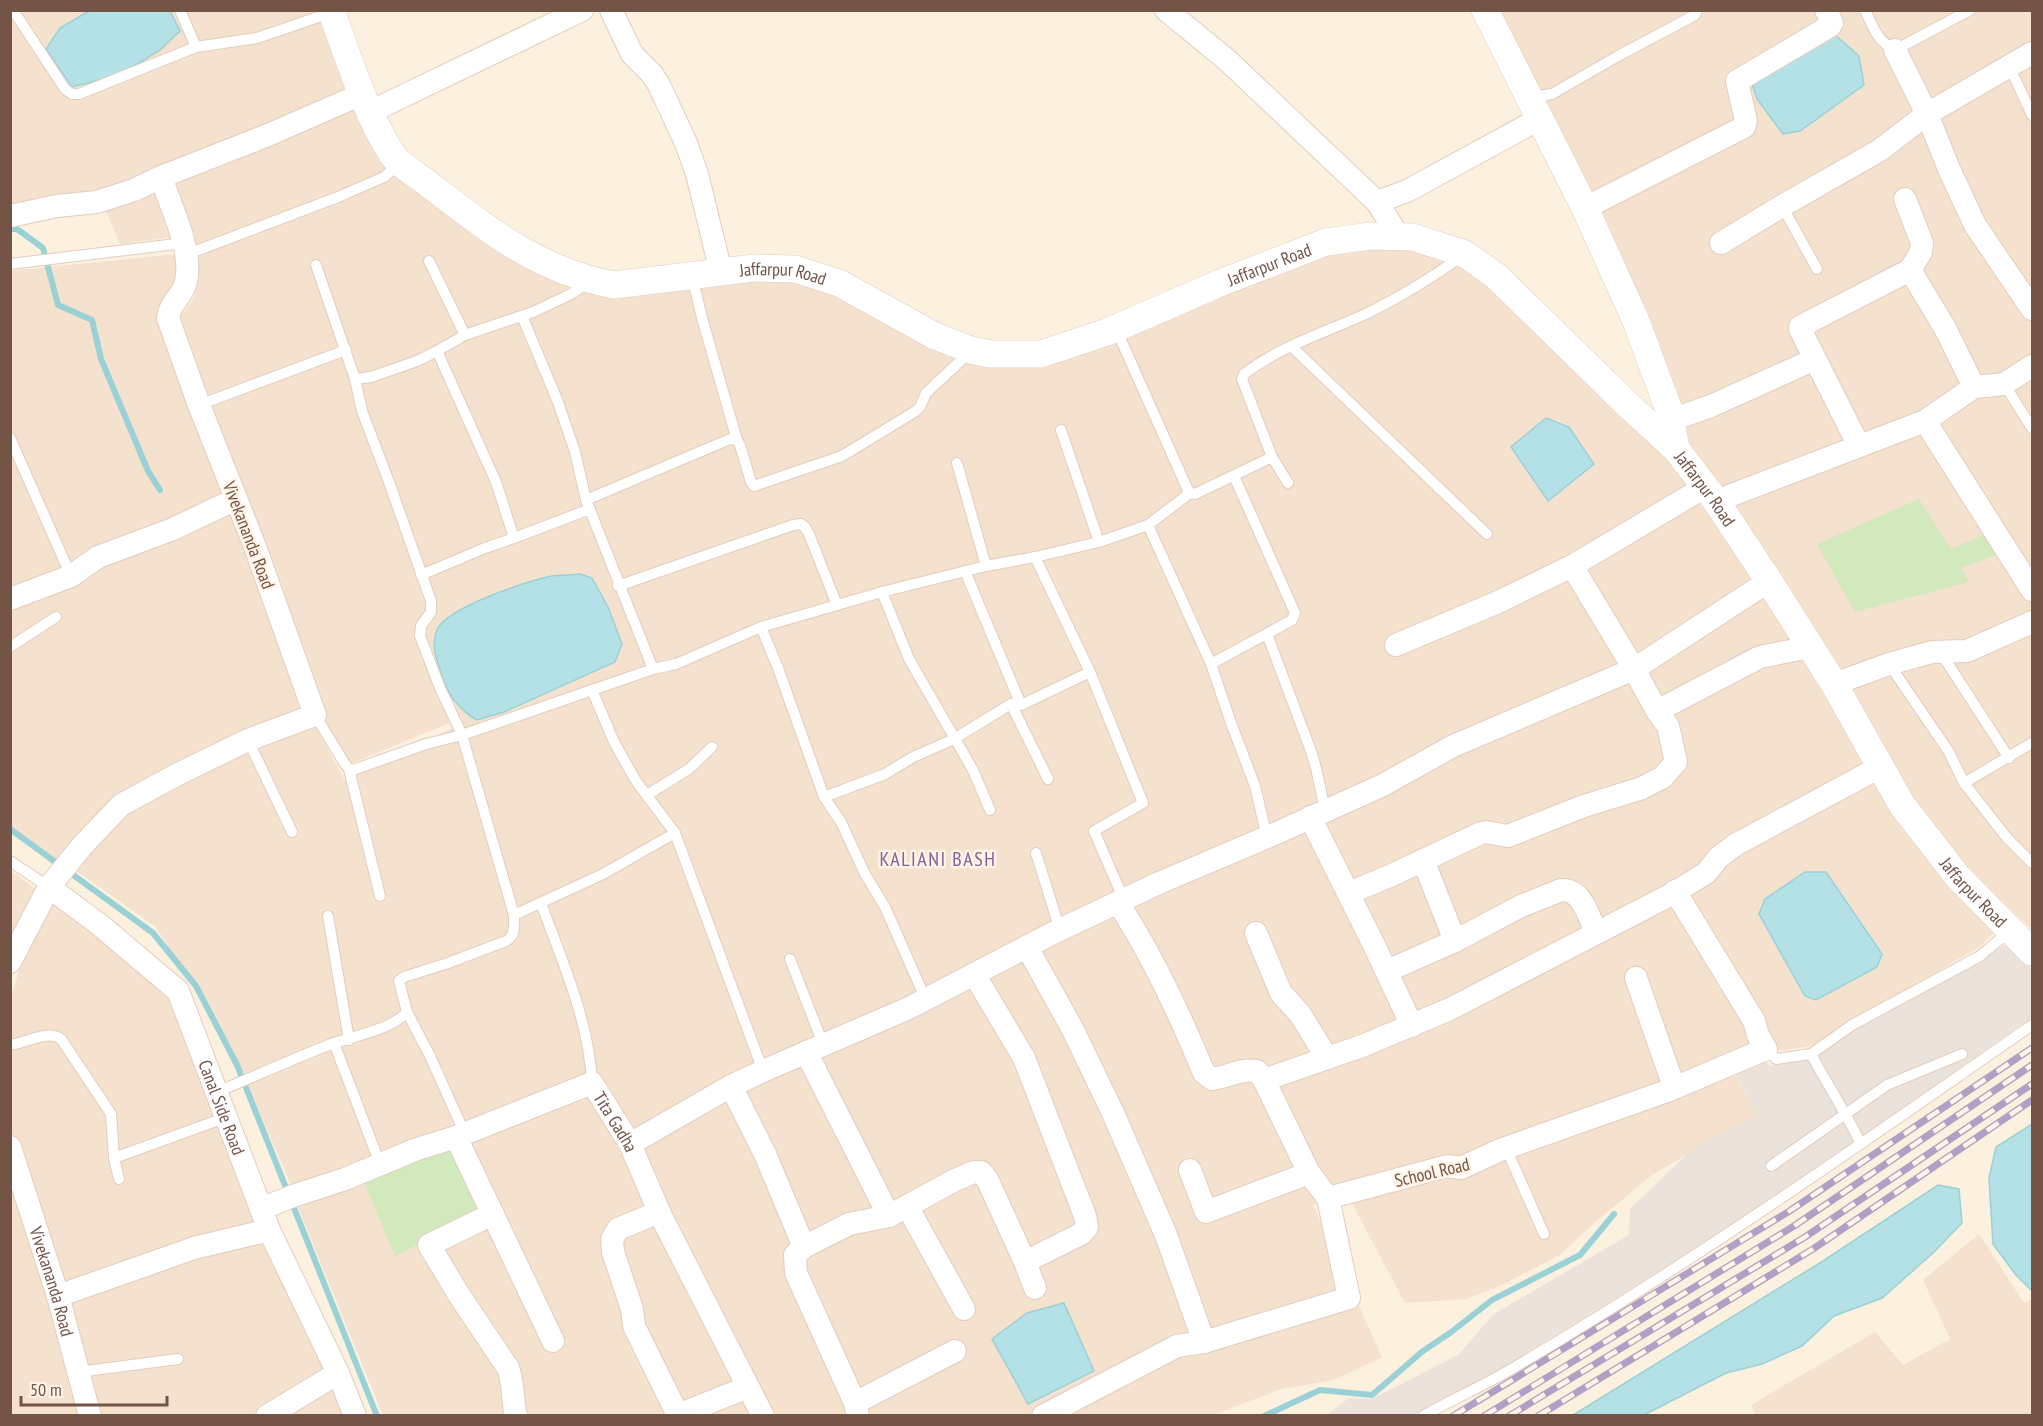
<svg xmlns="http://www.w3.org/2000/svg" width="2043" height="1426" font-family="'PT Sans Narrow',sans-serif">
	<rect width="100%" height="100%" fill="#fcf0df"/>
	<g fill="#f4e1ce" fill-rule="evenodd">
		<polygon points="11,11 333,11 397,171 200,249 187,235 120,244 104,206 11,211"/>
		<polygon points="1489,11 2032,11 2032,622 1838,674 1726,505 1998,382 1991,373 1920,415 1714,492 1683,447"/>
		<path d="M399,174L430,201L532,269L598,294L670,284L790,277L839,292L927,345L990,363L1047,365L1121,339L1225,290L1330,249L1413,245L1475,272L1670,456L1706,499L1756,580L1697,626L1632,667L1522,722L1387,782L1257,848L1043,943L913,1007L811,1048L632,1143L602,1087L582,1028L593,1081L484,1128L579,1093L596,1102L627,1154L650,1184L666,1225L720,1324L762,1415H383L295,1200L403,1158L295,1194L253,1097L193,986L156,927L71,867L64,874L11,831L10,271L177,254L183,266L169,319L201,405L174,324L194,298L199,279L195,258ZM209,425L255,526L322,716L348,765L449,723L453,728L344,779L314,724L207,764L127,805L81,854L119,808L173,776L304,712L279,621L268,574ZM456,731L518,906L542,900L560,957L537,910L518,916Z"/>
		<polygon points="1765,591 1997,930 1979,947 1811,1046 1764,1053 1731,1068 1758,1115 1706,1142 1705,1144 1652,1175 1593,1224 1560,1255 1498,1287 1466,1299 1405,1303 1347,1194 1313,1205 1382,1357 1334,1380 1281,1389 1213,1415 771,1415 637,1147 785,1069 1063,938 1264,850"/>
		<polygon points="2032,626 2032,929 1956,859 1894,777 1844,687"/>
		<polygon points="11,871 39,892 11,949"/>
		<polygon points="52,898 180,989 356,1415 11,1415 10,1152 62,1295 10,1133 11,996 21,965"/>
		<polygon points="1979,1234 2024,1303 2032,1299 2032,1415 1756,1415 1751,1405 1875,1332 1903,1365 1950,1339 1923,1280"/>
	</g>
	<polygon fill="#eae2db" points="2011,941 2032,963 2032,1017 1883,1122 1701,1245 1493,1374 1414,1415 1325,1416 1349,1398 1372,1399 1458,1355 1494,1314 1629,1235 1630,1209 1688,1153 1706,1142 1758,1115 1734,1072 1758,1056 1771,1066 1815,1054 1874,1016 1981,960"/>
	<g fill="#d2e9be">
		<polygon points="1919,499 1951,549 1988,533 1999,554 1961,568 1969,582 1855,612 1817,544"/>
		<polygon points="450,1139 485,1211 395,1256 360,1173"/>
	</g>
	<g fill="#b4e1e5" stroke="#9ad1d7" stroke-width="1.5">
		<polygon points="89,11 170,11 180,31 160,50 120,75 72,87 46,49 60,28"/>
		<polygon points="1833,33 1859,56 1864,85 1800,131 1783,134 1757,99 1752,84"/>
		<polygon points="1546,418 1569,427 1594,464 1548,501 1511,447"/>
		<path d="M580,574L592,578L608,607L622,644L615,662L504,712L477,720C457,709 446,692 440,670C436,656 431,644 437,630C447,607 528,581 552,576C561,575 571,575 580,574Z"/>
		<polygon points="1805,872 1826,872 1882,954 1877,967 1816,1000 1805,996 1759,914 1765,899"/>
		<polygon points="2032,1124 2032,1291 2016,1275 1993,1244 1989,1178 1996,1147"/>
		<polygon points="1938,1185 1959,1189 1962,1223 1933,1253 1882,1298 1834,1316 1802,1346 1762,1364 1726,1373 1644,1415 1573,1415 1823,1261"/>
		<polygon points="1064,1303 1094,1371 1028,1404 992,1339 1027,1313"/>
	</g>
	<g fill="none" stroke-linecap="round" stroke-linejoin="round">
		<g stroke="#9ad1d7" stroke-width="6">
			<polyline points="10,229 17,229 43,248 58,305 92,320 101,359 148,471 160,490"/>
			<polyline points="10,829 153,933 196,986 237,1065 377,1416"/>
			<polyline points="1264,1416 1320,1390 1372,1395 1423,1351 1450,1333 1492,1300 1580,1255 1614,1214"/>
		</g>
		<defs>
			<g id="service">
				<polyline points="13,10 65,89 72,94 79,94 196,47 257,38 330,13"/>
				<polyline points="180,10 196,47"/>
				<path d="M1865,10C1873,27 1878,42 1895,50L1970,10"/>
				<polyline points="2009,66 2032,115"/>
				<polyline points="1530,97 1552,94 1618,56 1695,15 1697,10"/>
				<polyline points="1782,206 1817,269"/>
				<polyline points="188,254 338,197 384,177 400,163"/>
				<polyline points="429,261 465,335"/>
				<polyline points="10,264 184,243"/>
				<polyline points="316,265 355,379 371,377 417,361 437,351 465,335 533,312 569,295 588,283"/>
				<polyline points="692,276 702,318 737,440"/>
				<polyline points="522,316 558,402 575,452 586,500 653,669"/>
				<path d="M1116,329L1187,488L1190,493L1195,494L1272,457L1242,379L1244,374C1281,346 1326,332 1368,313C1400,297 1433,277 1462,256"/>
				<polyline points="1291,346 1487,534"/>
				<polyline points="437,351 496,482 514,538"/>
				<polyline points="355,379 362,411 389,482 431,601 431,612 421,626 420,636 440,688 462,735 653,669 676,664 761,627 882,592 986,566 1035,557 1099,542 1148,525 1211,664 1231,723 1255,786 1267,837"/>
				<polyline points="2004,384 2032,428"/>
				<polyline points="199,405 346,350"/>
				<polyline points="1061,430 1099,542"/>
				<polyline points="10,438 71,576"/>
				<polyline points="1272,457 1288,483"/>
				<polyline points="957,463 986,566"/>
				<polyline points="586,500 730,439 737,440 740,445 751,482 754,486 842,456 916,411 920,407 926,393 970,352"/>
				<polyline points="1148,525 1190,493"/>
				<polyline points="1035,557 1090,672 1143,803 1094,831 1124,900"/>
				<polyline points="965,571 1021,705"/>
				<polyline points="421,575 485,548 514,538 590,509"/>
				<polyline points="618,586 793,525 801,524 805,527 809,534 837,605"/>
				<polyline points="882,592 909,659 973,770 990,810"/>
				<polyline points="761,627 778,668 824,797 841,822 865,874 885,907 926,1000"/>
				<polyline points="1267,634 1311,751 1316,768 1325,810"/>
				<polyline points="10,647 56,617"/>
				<polyline points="1941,653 2009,758"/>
				<polyline points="1211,664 1292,620 1295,613 1234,476"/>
				<polyline points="1889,664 1949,752 1964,783 2007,838 2032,863"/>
				<polyline points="592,690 614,742 636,781 675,833 763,1071"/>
				<polyline points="1011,704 1048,779"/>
				<polyline points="315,715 345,764 349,769 353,770 426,744 462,735 514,915"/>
				<polyline points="248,740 292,832"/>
				<polyline points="349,769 380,896"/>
				<polyline points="1964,783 2032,743"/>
				<polyline points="647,795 689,769 712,747"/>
				<polyline points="824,797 885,774 913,757 954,739 1011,704 1021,705 1090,672"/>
				<polyline points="1036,853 1060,930"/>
				<polyline points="10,861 49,887"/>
				<path d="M541,903C562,961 589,1020 592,1083"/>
				<polyline points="328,916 349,1040"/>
				<polyline points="790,959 823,1044"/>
				<polyline points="407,1012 430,1056 465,1134"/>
				<polyline points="334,1043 380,1164"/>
				<path d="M10,1045C26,1043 49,1029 61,1039L111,1114L114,1158L119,1179"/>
				<path d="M1766,1049L1776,1059L1811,1054C1827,1084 1846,1113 1861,1144"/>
				<polyline points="1811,1054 1852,1025 1980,956 2011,930"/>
				<path d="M217,1092C255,1076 293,1059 331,1044C353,1036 391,1030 407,1012L400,985L399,981L404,977L448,963L506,941C516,935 514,925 514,915L603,874L675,833"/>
				<polyline points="1506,1148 1544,1234"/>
				<polyline points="114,1158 227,1117"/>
				<polyline points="1771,1166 1887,1085 1962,1054"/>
				<polyline points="78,1372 178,1359"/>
				<path d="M1423,1416C1453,1399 1485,1385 1515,1367C1693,1262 1863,1143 2032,1025"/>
			</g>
			<g id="minor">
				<polyline points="611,10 632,54 652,74 659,85 686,143 697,174 721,272"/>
				<polyline points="1166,10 1227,60 1377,202 1399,237"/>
				<polyline points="1895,50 1927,114 1949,169 1975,225 2032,309"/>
				<polyline points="370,112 582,10"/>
				<polyline points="1377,202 1407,191 1541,118"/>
				<polyline points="1585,208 1744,127 1746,121 1737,81 1830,26 1832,23 1826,10"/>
				<polyline points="10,216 57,206 97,202 134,190 161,177"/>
				<polyline points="1721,243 1782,206 1880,150 1927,114 2032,53"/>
				<polyline points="1910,270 1945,328 1974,387"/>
				<polyline points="1671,420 1711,406 1815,359"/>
				<polyline points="1925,421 2032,590"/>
				<polyline points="1859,446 1800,329 1800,327 1811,321 1910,270 1921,252 1922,243 1905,199"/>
				<polyline points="1716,501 1925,421 1974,387 2004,384 2032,366"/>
				<polyline points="10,599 71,576 98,557 173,529 236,499"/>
				<polyline points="1396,645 1496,603 1572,566 1705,487"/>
				<polyline points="1834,684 1889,664 1932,652 1967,651 2032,622"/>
				<polyline points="1657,711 1760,657 1810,647"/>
				<polyline points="1310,817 1374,945 1412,1026"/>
				<path id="s1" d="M49,887L100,925L178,991L269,1230L338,1373L355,1416"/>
				<polyline points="1349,893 1392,875 1481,833 1486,832 1508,836 1584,806 1642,788 1663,777 1676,762 1668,726 1657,711 1634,669 1572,566"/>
				<polyline points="1256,933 1281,993 1300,1014 1327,1058"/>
				<path d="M1455,941L1521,906L1561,890C1582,888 1589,917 1596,933"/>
				<polyline points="1027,947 1072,1028 1113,1113 1166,1235 1204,1342"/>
				<path d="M10,962L49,887L82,846L121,805L178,774L248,740L315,715L254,544L199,405L168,318C169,304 181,297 185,285C195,254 171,208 161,177L268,135L362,94"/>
				<polyline points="1387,971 1455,941 1423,860"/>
				<polyline points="974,974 1024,1058 1085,1216 1087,1227 1081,1234 1025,1262"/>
				<polyline points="1636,978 1674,1087"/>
				<polyline points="806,1052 889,1216"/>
				<polyline points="1264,1080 1362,1046 1450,1009 1672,894 1706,873 1718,858 1735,845 1880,767"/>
				<polyline points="731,1086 765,1154 804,1247"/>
				<polyline points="456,1137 553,1341"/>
				<polyline points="630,1144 731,1086 763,1071 909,1008 1053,933 1159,883 1279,832 1383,785 1453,746 1634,669 1769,581"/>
				<path id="s2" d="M10,1147L58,1296L90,1416"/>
				<polyline points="1190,1170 1206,1212 1309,1173"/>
				<polyline points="1328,1198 1447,1166 1461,1168 1500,1150 1667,1091 1766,1049 1758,1035 1754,1021 1675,891"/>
				<polyline points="907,1206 964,1309"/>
				<path id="s3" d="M261,1209L293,1196L345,1179L417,1149L456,1137L592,1083L630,1144L661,1216L763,1416"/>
				<polyline points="659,1212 618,1229 612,1239 613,1252 632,1309 634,1326 678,1415 748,1387"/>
				<path d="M493,1214L429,1245L459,1295L508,1368C514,1384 512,1400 516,1416"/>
				<polyline points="58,1296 194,1248 269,1230"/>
				<polyline points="855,1403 955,1351"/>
				<polyline points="267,1416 338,1373"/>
				<polyline points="858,1416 855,1403 796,1273 795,1255 804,1247 849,1224 889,1216 955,1180 974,1172 981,1172 987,1179 1025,1262 1035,1288"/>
				<path d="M1043,1416L1177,1346L1204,1342L1349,1298L1328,1198L1309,1173L1264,1080L1257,1071C1241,1068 1228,1077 1212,1079L1204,1073C1180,1015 1153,956 1118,903"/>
			</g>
			<g id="tertiary">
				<path id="s4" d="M331,10C349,59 364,110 392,154C399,165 420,177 431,186C490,231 539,271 614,285L754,268L795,269L839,283L935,336L971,350L990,354H1041L1107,332L1220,283L1326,242L1370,236L1413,237L1465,254L1496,276L1627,404L1676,449L1716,501L1769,581L1834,684L1902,805L1958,877L2032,952"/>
				<polyline points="1485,10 1585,208 1636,321 1669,410 1676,449"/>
			</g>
		</defs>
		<use href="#service" stroke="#e2cdbe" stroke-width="12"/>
		<use href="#minor" stroke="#e2cdbe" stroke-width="24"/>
		<use href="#tertiary" stroke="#e2cdbe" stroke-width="28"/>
		<use href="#service" stroke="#fff" stroke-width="10"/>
		<use href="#minor" stroke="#fff" stroke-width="22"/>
		<use href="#tertiary" stroke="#fff" stroke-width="27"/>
		<defs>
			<g id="rail">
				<polyline points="1453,1416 1788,1212 2032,1048"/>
				<polyline points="1484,1416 1794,1226 2032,1065"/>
				<polyline points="1509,1416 1805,1237 2032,1084"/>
				<polyline points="1538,1416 1813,1249 2032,1100"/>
			</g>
		</defs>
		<use href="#rail" stroke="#b19fc5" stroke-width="7"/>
		<use href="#rail" stroke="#fff4e6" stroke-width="4.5" stroke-dasharray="14" stroke-linecap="butt"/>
	</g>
	<g text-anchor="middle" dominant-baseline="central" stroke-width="5" stroke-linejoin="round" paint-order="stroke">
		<g font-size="18" fill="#735447" stroke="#fff4e6">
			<text stroke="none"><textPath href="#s4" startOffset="1110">Jaffarpur Road</textPath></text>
			<text stroke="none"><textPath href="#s4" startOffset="588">Jaffarpur Road</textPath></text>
			<text stroke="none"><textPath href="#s4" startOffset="1650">Jaffarpur Road</textPath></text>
			<text transform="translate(249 535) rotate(69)">Vivekananda Road</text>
			<text stroke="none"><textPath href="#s4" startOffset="2136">Jaffarpur Road</textPath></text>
			<text stroke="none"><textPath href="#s1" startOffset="290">Canal Side Road</textPath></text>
			<text stroke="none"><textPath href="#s3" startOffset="400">Tita Gadha</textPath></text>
			<text transform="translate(1432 1172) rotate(-13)">School Road</text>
			<text stroke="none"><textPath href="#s2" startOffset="141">Vivekananda Road</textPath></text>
		</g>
		<g font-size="20" letter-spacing="1.5" fill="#826296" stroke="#fff4e6">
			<text x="938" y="859">KALIANI BASH</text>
		</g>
	</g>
	<rect width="2043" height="1426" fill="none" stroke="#735447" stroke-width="24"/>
	<path d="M21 1396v9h146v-9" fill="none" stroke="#735447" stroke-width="3"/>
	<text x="30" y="1396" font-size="18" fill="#735447" stroke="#fff4e6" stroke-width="4.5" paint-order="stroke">50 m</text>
</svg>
